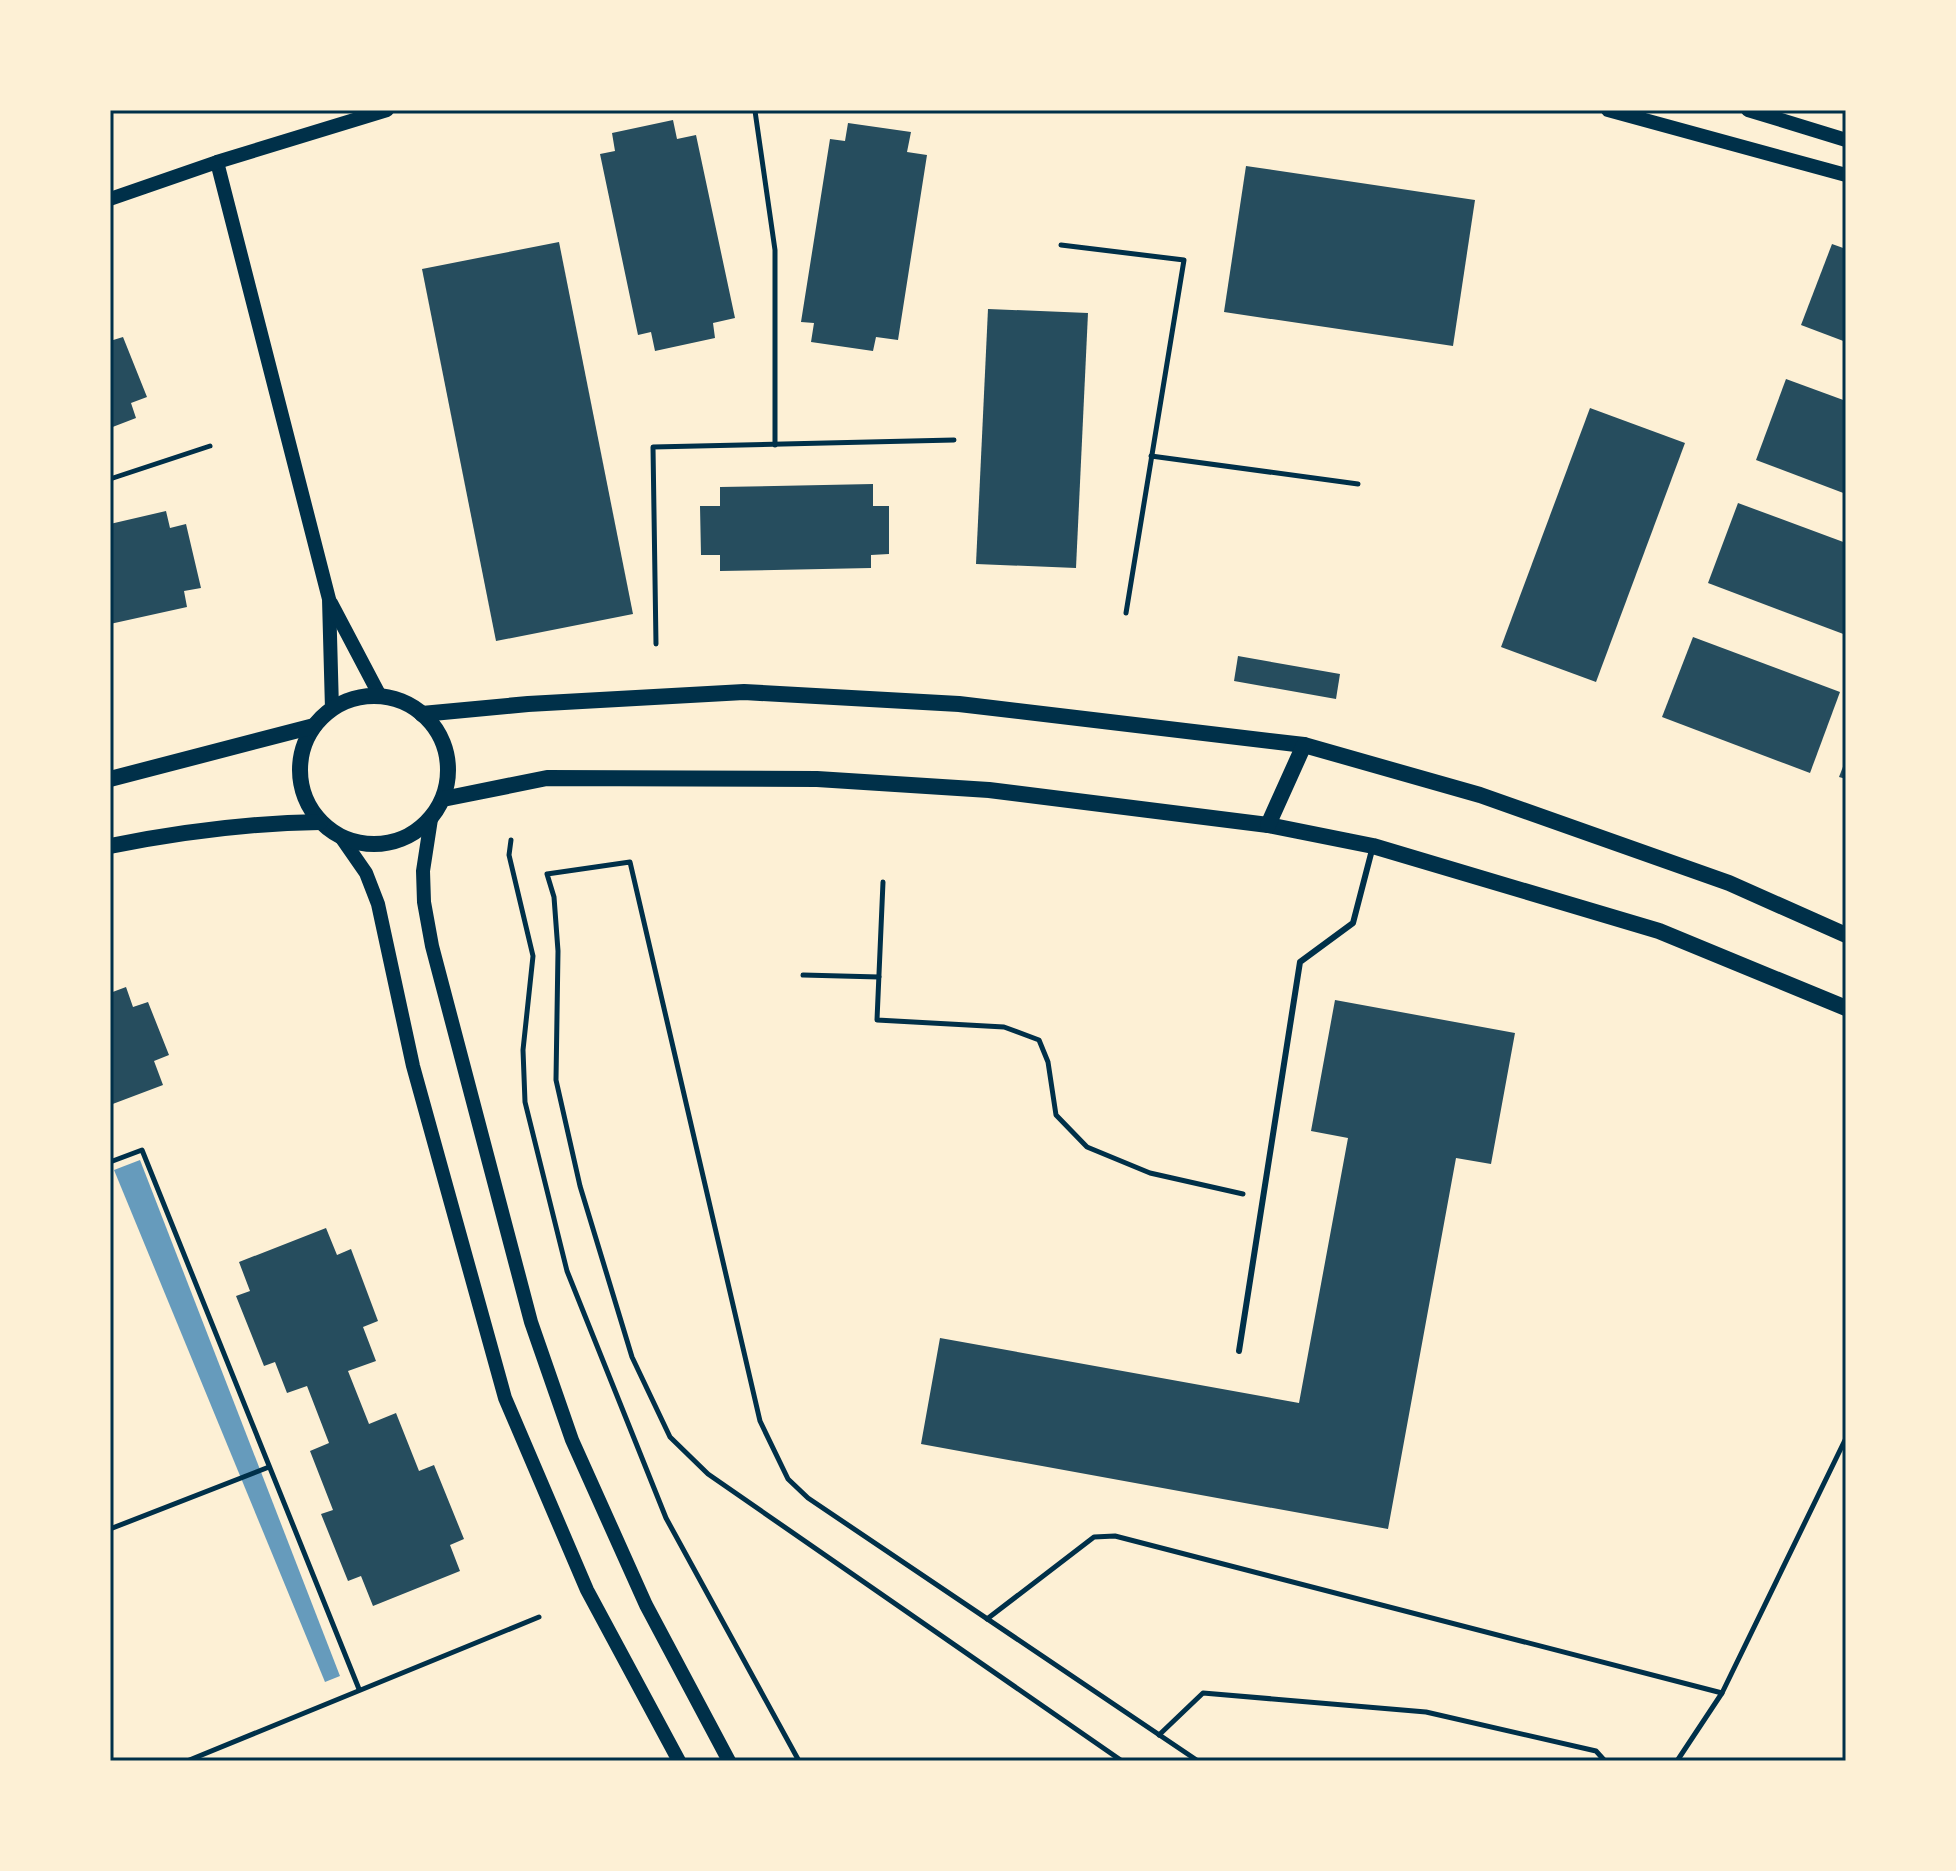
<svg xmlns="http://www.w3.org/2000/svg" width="1956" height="1871" font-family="'Alegreya Sans',sans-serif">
	<rect width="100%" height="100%" fill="#fdf0d5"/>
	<polygon fill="#669bbc" points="140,1160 340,1676 325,1682 114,1170"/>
	<g fill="#264d5e">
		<polygon points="673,120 677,139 696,135 735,318 713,323 715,338 655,351 651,332 638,335 600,154 615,151 612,133"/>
		<polygon points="848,123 911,132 907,152 927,155 898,340 876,337 873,351 811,342 814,323 801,322 830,139 845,141"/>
		<polygon points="1246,166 1475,200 1453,346 1224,312"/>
		<polygon points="559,242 633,614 496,641 422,269"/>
		<polygon points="1832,244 1846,249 1846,342 1801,325"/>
		<polygon points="988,309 1088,313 1076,568 976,564"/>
		<polygon points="123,337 147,397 131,403 136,418 110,428 110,341"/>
		<polygon points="1786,379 1846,401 1846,494 1756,460"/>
		<polygon points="1590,408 1685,443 1596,682 1501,647"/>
		<polygon points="873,484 873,506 889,506 889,554 871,555 871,568 720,571 720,555 701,555 700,506 720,506 720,487"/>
		<polygon points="1738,503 1846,543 1846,635 1708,583"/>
		<polygon points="166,511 170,528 186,524 201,588 184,591 187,607 110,624 110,524"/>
		<polygon points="1693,637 1840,692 1810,773 1662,717"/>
		<polygon points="1238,656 1340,674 1336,699 1234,681"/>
		<polygon points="1846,759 1846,779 1839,777"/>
		<polygon points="126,987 133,1007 148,1002 169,1055 154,1061 163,1085 110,1105 110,993"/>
		<polygon points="1335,1000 1515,1033 1491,1164 1456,1158 1388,1529 921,1444 940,1338 1299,1403 1348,1138 1311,1131"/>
		<polygon points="326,1228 337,1255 351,1249 378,1321 363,1327 376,1361 348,1371 369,1424 396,1413 419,1471 434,1465 464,1539 450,1545 460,1571 373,1606 361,1576 348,1581 321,1514 333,1510 310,1451 329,1443 307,1386 287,1393 275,1362 264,1366 236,1296 250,1291 239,1262"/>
	</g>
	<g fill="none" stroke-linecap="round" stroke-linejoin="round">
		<g stroke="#003049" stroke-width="5">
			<polyline points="755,111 775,250 775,445"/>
			<polyline points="1061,245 1184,260 1126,613"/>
			<polyline points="1151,456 1358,484"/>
			<polyline points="110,479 210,446"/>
			<polyline points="656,644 653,447 954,440"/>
			<polyline points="511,840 509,855 533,956 523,1050 525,1102 567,1271 666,1518 799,1761"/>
			<polyline points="883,882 877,1020 1004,1027 1039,1040 1048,1062 1056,1115 1087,1147 1150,1173 1243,1194"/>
			<polyline points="803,975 879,977"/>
			<polyline points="110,1162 142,1150 359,1689"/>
			<polyline points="110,1529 269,1467"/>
			<polyline points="987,1619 1094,1537 1115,1536 1722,1693"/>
			<polyline points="1159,1735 1203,1693 1426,1712 1596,1751 1605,1761"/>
			<polyline points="187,1761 539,1617"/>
			<polyline points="1122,1761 708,1474 670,1437 632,1357 580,1186 556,1080 558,951 554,897 547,874 630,862 760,1421 788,1479 808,1498 1198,1761"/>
			<polyline points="1677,1761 1722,1693 1846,1438"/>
		</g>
		<polyline stroke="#003049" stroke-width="6" points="1239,1351 1300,962 1353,923 1373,846"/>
		<g stroke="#003049" stroke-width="14">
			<polyline points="1608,110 1846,175"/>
			<polyline points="1748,110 1846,140"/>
			<polyline points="217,162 329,599 332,709"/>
			<polyline points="110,199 217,162 387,110"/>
			<polyline points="331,603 380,696"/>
			<polyline points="431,819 423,871 424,902 432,946 531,1322 572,1440 646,1605 729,1761"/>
			<polyline points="341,837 366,873 378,904 413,1066 505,1398 587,1590 679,1761"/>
		</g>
		<g stroke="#003049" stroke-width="16">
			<circle cx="374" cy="770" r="74"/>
			<polyline points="422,714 528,704 744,692 959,704 1304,745 1480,795 1729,883 1846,935"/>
			<polyline points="110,779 314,726"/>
			<polyline points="443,799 547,778 817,779 989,790 1268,825 1373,846 1659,931 1846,1008"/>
			<polyline points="1268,825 1304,745"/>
			<path d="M110,846C180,832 249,823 320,822"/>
		</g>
	</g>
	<rect width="1956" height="1871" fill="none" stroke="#fdf0d5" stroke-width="224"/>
	<rect x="112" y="112" width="1732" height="1647" fill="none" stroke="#003049" stroke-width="3"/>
</svg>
